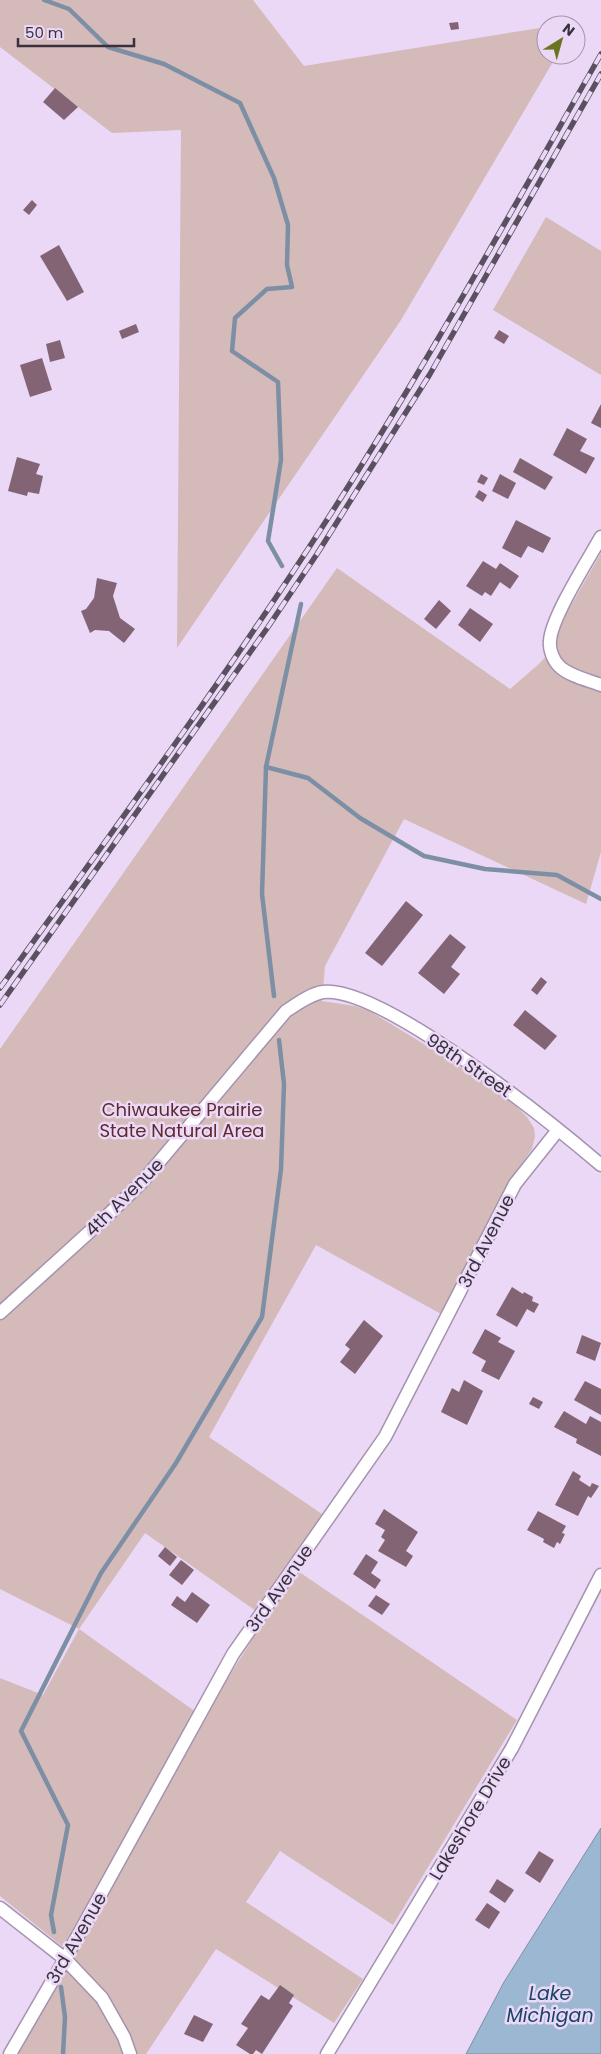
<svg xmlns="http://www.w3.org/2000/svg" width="601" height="2054" font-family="Poppins,sans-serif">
	<rect width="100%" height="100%" fill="#ead8f6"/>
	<g fill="#d5baba" fill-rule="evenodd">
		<polygon points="0,0 253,0 304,66 546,27 546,55 557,55 401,320 177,648 181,130 112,133 0,47"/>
		<polygon points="546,217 601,251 601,375 493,310"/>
		<path d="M601,553V682L597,690L601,692V852L586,904L404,819L325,966L322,1001L355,1006L368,1010L473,1074L511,1101L527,1117L534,1128L535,1136L532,1149L510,1181L441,1314L316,1245L209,1437L322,1514L289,1565L517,1720L393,1925L280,1851L246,1902L363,1979L334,2023L216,1949L146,2054H17L46,2001L74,1956L0,1896V1678L43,1695L79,1629L0,1589V1049L337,568L510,689L540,663L556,645L559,631L566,614ZM145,1533L266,1618L203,1717L79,1629Z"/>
	</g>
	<polygon fill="#9bb7d1" stroke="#7d8fa5" points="601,1828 601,2054 466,2054 504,1982"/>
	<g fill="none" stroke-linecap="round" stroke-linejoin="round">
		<g stroke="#7d8fa5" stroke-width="4.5">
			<polyline points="44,0 69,9 108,47 164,64 240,103 274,178 288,225 287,265 292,287 267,289 235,318 232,351 278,382 281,460 268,541 282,566"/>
			<polyline points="266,767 308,778 360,818 424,856 485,869 557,875 601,899"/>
			<polyline points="274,996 262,894 266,767 301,604"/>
			<polyline points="54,1932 51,1915 68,1825 21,1731 101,1573 176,1463 262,1317 281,1169 284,1084 279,1040"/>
			<polyline points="61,1987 65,2017 63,2054"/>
		</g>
	</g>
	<g fill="#826474">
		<polygon points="458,22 459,29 451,30 449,23"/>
		<polygon points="55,88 78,107 64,120 43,102"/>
		<polygon points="32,200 37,205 29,215 23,210"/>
		<polygon points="59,245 84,292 67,301 40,256"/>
		<polygon points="136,324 139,332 122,339 119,331"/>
		<polygon points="499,330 509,336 504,344 494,338"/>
		<polygon points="60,340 65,358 50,362 46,344"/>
		<polygon points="42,358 52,390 30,397 20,365"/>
		<polygon points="601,404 601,428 591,423"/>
		<polygon points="567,428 587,439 580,451 595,458 586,474 553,455"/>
		<polygon points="17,457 40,464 36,474 43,476 39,494 28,492 27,496 8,491"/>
		<polygon points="520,458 553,477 545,490 513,472"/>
		<polygon points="481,474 488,478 484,485 477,482"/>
		<polygon points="500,474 516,483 508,499 492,491"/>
		<polygon points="479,490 487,495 483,502 475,497"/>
		<polygon points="516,520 551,538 543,553 528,546 521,558 502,548"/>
		<polygon points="483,561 496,569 500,563 519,576 510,589 500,582 491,596 485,592 482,596 466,586"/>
		<polygon points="97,578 117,583 113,596 120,618 135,629 124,643 109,631 95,630 90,633 81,611 86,609 94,598"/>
		<polygon points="439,600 451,611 436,629 424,619"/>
		<polygon points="470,608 493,624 480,642 458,625"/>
		<polygon points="406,901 423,915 382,966 365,953"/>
		<polygon points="450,934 466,947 451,967 460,974 444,994 418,973"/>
		<polygon points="541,977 547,982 537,995 531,990"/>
		<polygon points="525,1010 557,1036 545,1050 513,1025"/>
		<polygon points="512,1287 523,1294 524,1292 533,1297 532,1301 539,1304 534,1313 527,1309 517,1327 496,1315"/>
		<polygon points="364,1320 383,1336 355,1374 340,1362 350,1349 345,1345"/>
		<polygon points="485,1329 501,1338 498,1342 515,1351 499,1380 481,1371 486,1361 472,1353"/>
		<polygon points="582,1335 601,1343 595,1361 576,1353"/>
		<polygon points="464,1380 483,1391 467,1425 441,1412 452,1388 459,1392"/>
		<polygon points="585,1381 601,1389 601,1415 574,1400"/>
		<polygon points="533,1397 543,1402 539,1409 529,1404"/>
		<polygon points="564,1411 586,1424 590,1416 601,1422 601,1456 576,1443 577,1439 554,1427"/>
		<polygon points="573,1471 581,1476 579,1480 590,1487 592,1483 599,1486 591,1498 588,1496 578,1516 555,1505"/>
		<polygon points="384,1509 418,1532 406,1551 413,1556 406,1567 378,1551 385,1540 381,1537 385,1530 375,1524"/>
		<polygon points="538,1511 566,1526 562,1533 565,1534 560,1544 557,1542 554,1548 543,1542 544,1539 527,1530"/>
		<polygon points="165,1547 177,1557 170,1566 158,1556"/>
		<polygon points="366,1554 378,1562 371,1573 381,1580 375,1589 353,1574"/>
		<polygon points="181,1560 194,1570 182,1585 169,1575"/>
		<polygon points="192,1592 210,1605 197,1623 171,1605 177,1596 185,1602"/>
		<polygon points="376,1595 390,1604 382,1615 368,1606"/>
		<polygon points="539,1851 554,1860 540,1883 525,1873"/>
		<polygon points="497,1879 514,1890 505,1903 489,1892"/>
		<polygon points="487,1903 500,1912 489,1929 475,1920"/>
		<polygon points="280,1985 294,1995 289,2003 293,2006 262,2054 256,2050 253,2054 250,2054 236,2045 248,2028 241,2024 261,1995 269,2000"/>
		<polygon points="194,2015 213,2024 203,2042 184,2034"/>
	</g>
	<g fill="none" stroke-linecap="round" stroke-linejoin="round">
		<defs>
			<g id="minor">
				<path d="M601,537C588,560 551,618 550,641C549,649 553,660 559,666C569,676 588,680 601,685"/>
				<path d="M0,1313L108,1215L143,1181L286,1011C297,1004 310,994 323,992C381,985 554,1125 601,1165"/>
				<polyline points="0,1908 65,1959 102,1998 124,2037 130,2054"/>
				<polyline points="10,2054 65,1959 233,1654 385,1437 515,1184 558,1130"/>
				<polyline points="327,2054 512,1748 601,1575"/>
			</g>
		</defs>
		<use href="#minor" stroke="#a493af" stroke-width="15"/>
		<use href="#minor" stroke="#fff" stroke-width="12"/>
		<defs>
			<g id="rail">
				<path d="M0,988C104,843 210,699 308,549C413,389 506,221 601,54"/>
				<polyline points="0,1005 268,627 317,554 430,374 601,74"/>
			</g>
		</defs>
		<use href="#rail" stroke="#5a5160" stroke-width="5.5"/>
		<use href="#rail" stroke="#ead8f6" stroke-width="4" stroke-dasharray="11" stroke-linecap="butt"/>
	</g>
	<g text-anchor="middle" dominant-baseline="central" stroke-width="5" stroke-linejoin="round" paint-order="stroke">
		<g font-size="18" fill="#38313d" stroke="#ead8f6">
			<text transform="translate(469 1065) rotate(34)">98th Street</text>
			<text transform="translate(124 1197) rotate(-45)">4th Avenue</text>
			<text transform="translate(486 1241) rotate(-63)">3rd Avenue</text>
			<text transform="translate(279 1588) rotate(-55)">3rd Avenue</text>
			<text transform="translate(470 1818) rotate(-59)">Lakeshore Drive</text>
			<text transform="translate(76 1938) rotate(-60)">3rd Avenue</text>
		</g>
		<g font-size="18" fill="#5f292d" stroke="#ead8f6">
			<text x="182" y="1109">Chiwaukee Prairie<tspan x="182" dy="21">State Natural Area</tspan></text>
		</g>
		<g font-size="19" font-style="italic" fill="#194569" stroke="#ead8f6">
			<text x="550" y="1993">Lake<tspan x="550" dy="22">Michigan</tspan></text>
		</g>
	</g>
	<g transform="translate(561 40) rotate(37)"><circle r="24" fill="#ead8f6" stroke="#a395ac"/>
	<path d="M0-4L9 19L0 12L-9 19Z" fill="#6b741e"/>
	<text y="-8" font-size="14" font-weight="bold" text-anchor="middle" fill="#38313d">N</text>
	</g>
	<path d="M18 38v8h116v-8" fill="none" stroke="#38313d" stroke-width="2.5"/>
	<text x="25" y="38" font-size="15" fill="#38313d" stroke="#ead8f6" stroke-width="4" paint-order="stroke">50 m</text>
</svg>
